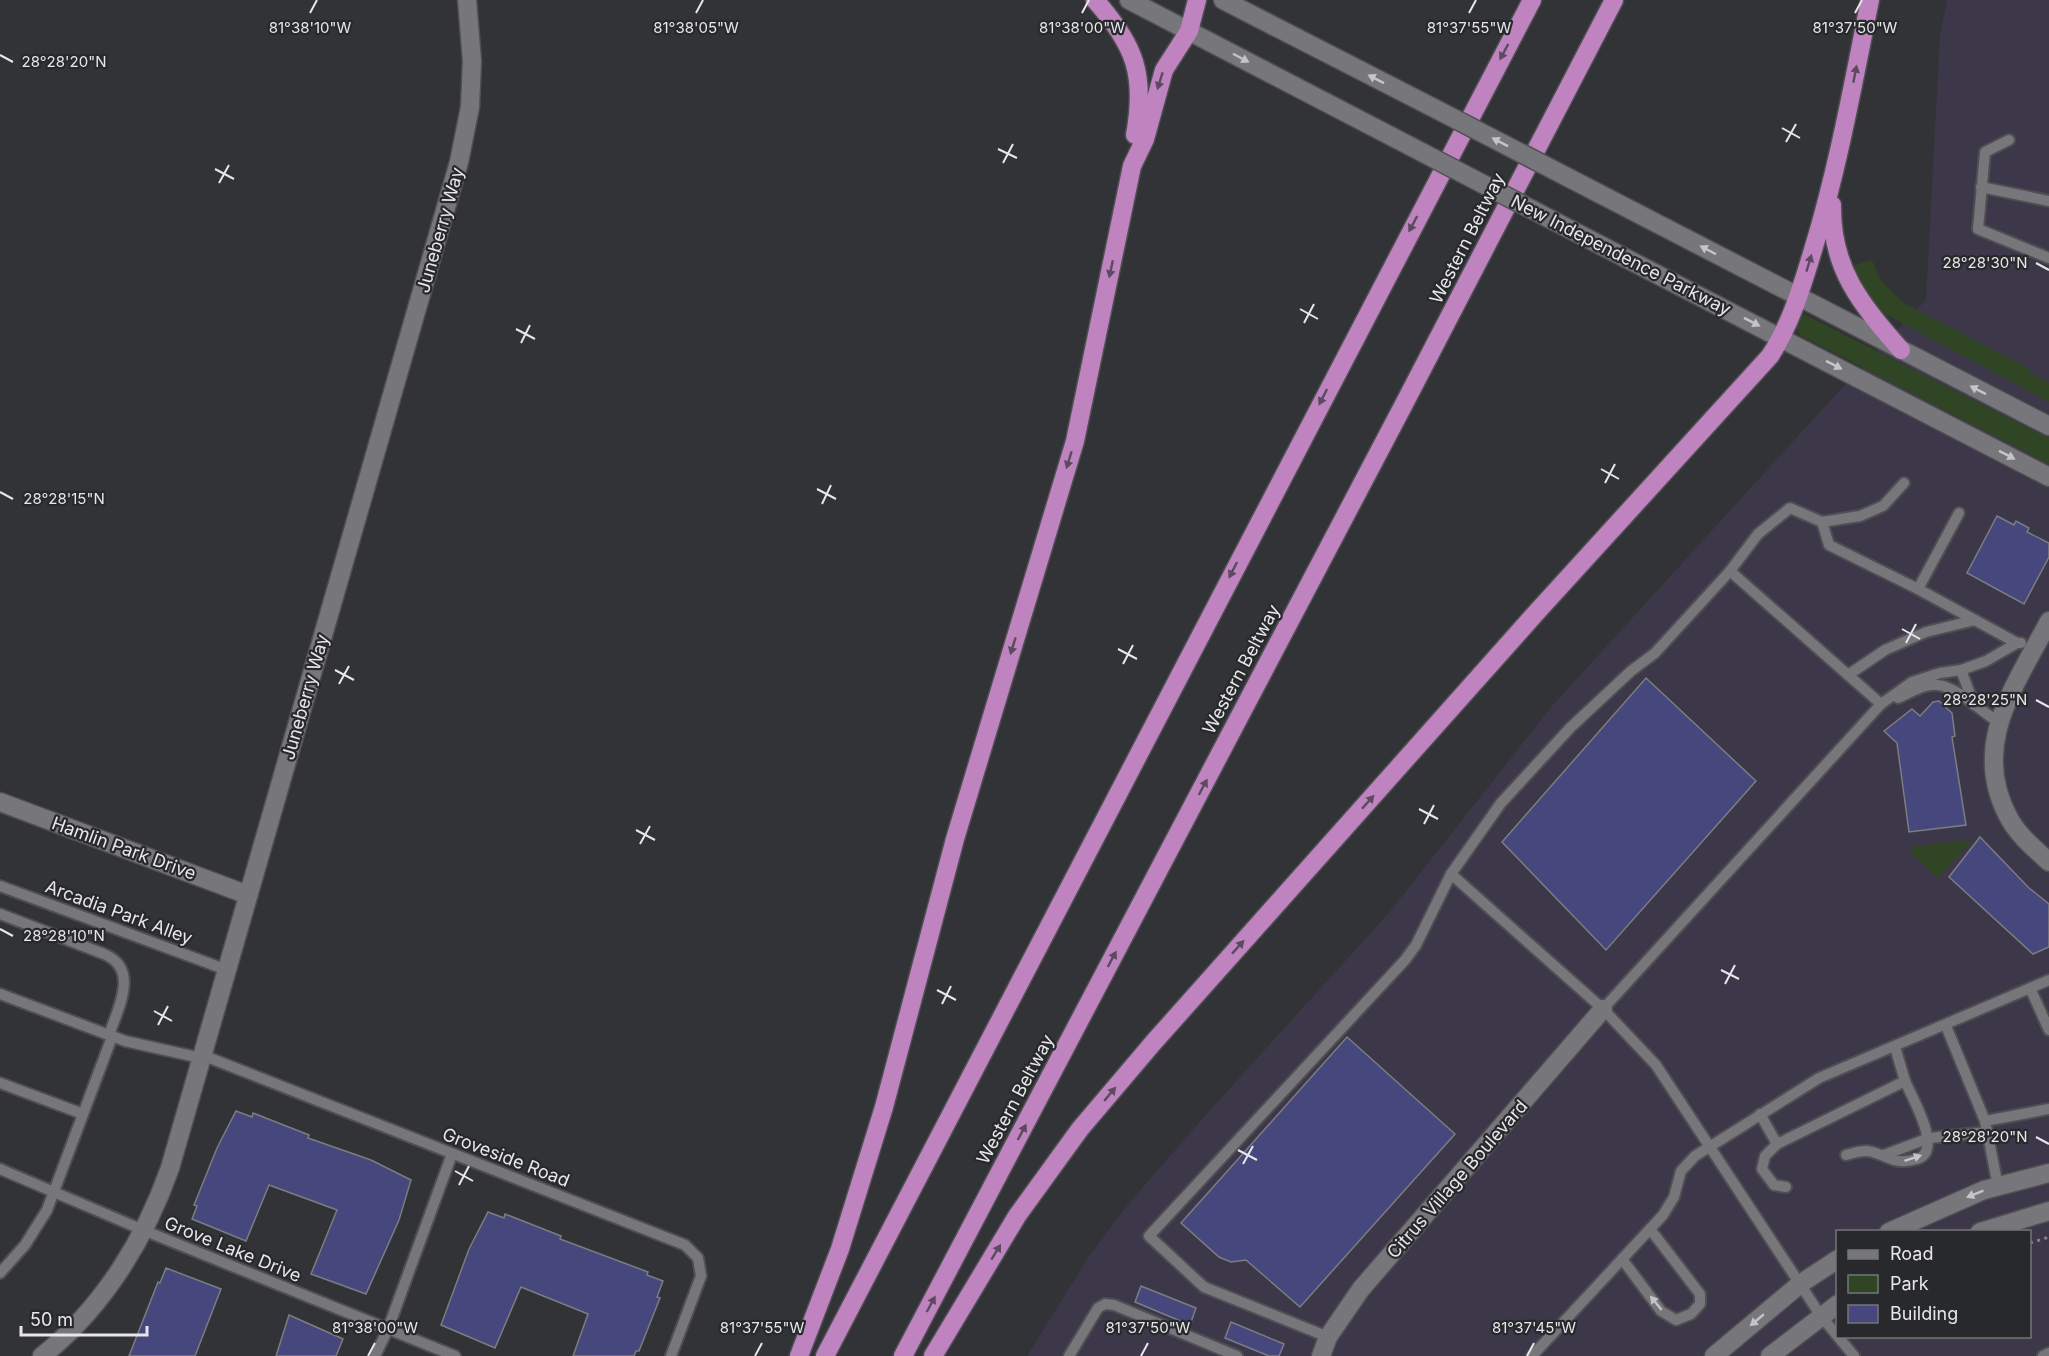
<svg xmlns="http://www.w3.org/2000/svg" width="2049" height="1356" font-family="Inter,sans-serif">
	<rect width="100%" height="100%" fill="#323336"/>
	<path fill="#3c3849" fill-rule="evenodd" d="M1947,0H2049V1356H1027L1088,1258L1125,1208L1211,1109L1388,914L1552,706L1829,402L1926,300L1940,35ZM1838,1232H2030V1336H1838Z"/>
	<g fill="#2f4524">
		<polygon points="1872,260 1880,280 1904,303 2030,369 2029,372 2049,383 2049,402 1885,314 1863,290 1851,266"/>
		<polygon points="1805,315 2049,438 2049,464 1800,335 1795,325 1797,318"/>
		<polygon points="1972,840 1938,878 1910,852 1914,846"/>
	</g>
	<g fill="#46477c" stroke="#7c7d81" stroke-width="1.5">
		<polygon points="1997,516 2014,525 2016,521 2029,528 2027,532 2049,543 2049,557 2024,604 1967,573"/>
		<polygon points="1646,678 1756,781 1606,950 1502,842"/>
		<polygon points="1939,701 1952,713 1955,736 1952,737 1966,825 1909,832 1897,743 1884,731 1912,709 1920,716 1933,702"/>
		<polygon points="1980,837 2029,888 2049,904 2049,947 2033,954 1949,877"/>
		<polygon points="1347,1037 1455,1134 1300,1307 1246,1260 1231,1262 1219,1257 1181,1223"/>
		<polygon points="236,1111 252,1117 253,1113 309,1135 308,1138 371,1160 411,1180 399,1220 366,1294 311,1274 337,1210 269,1185 246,1241 192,1219 197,1206 194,1205 217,1148"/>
		<polygon points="488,1212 504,1218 505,1214 523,1221 561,1236 560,1239 648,1272 647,1275 663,1281 657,1297 660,1298 639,1351 636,1351 634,1356 573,1356 588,1314 521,1287 495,1348 441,1325 469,1249"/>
		<polygon points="166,1268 221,1289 195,1356 129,1356 158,1282 160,1283"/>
		<polygon points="1141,1286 1196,1308 1190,1325 1135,1302"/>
		<polygon points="289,1315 343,1339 336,1356 276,1356"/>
		<polygon points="1231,1322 1284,1344 1279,1356 1269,1356 1225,1338"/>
	</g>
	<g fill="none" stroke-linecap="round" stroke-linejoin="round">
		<defs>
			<g id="service">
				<polyline points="2009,140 1985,152 1978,229 2049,258"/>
				<polyline points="1981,187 2049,201"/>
				<polyline points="1959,513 1918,589 2017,643"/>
				<polyline points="1822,522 1829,545 1918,589"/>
				<polyline points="1730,571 1758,534 1790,508 1822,522 1860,516 1883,506 1904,483"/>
				<polyline points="1961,670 1974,705"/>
				<polyline points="1848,675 1885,650 1926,632 1975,620"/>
				<path d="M1898,698C1909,693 1925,683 1938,685C1957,687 1982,712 1998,722"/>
				<polyline points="1881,704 1912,682 1940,673 1961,670 1986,661 2017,643 2021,643"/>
				<polyline points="1451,874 1603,1009 1656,1065 1821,1316 1854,1356"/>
				<polyline points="0,886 227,970"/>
				<path d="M0,914L104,954C140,969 118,1008 109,1035"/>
				<polyline points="2030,988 2049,1030"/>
				<polyline points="0,994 125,1041 201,1058"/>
				<polyline points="1946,1026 1985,1121"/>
				<polyline points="202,1055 685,1245 698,1258 701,1276 671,1356"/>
				<polyline points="0,1083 83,1114"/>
				<polyline points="1760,1114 1777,1144 1905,1081 1895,1047"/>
				<polyline points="1777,1144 1765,1156 1762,1169 1774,1185 1786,1187"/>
				<path d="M1846,1155C1871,1147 1871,1152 1894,1160C1901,1162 1910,1161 1917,1159C1944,1151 1912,1098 1905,1081"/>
				<polyline points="1884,1155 1929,1138 1987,1132"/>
				<polyline points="0,1169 143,1230 455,1356"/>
				<polyline points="1998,1186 1985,1121 2049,1109"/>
				<polyline points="1622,1259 1661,1311 1676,1320 1691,1314 1700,1304 1700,1294 1650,1229"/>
				<polyline points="0,1273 25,1245 47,1210 112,1037"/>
				<polyline points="1328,1337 1204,1287 1149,1236 1405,960 1416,945 1451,874 1501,803 1570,728 1631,671 1655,653 1730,571 1881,704 1603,1009"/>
				<polyline points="375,1356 388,1329 452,1154"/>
				<polyline points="1069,1356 1098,1308 1105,1304 1114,1305 1237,1356"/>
				<polyline points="1532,1356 1663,1215 1674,1197 1681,1171 1695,1156 1819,1078 2049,980"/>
				<polyline points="2043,1356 2049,1353"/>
			</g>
			<g id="minor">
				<path d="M2049,621C2016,685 1969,745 2009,818C2018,835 2035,849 2049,862"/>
				<polyline points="0,802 248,895"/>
				<path d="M42,1356C103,1308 145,1239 170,1168L459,162L470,107L472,61L467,0"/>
				<polyline points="1321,1356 1328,1337 1361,1289 1603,1009"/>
			</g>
			<g id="secondary">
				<polyline points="1129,0 1408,145"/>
				<polyline points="1223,0 1428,105"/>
				<polyline points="1571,179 2049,426"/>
				<polyline points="1550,219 2049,477"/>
				<polyline points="1889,1232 1984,1190 2049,1173"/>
				<polyline points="1980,1232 2049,1211"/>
				<polyline points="1714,1356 1800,1284 1838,1259"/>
				<polyline points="1770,1356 1838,1304"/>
			</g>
			<g id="motorway">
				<path d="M1095,0C1135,45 1146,75 1135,135"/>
				<path d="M1832,205C1831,269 1861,304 1901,350"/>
				<polyline points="799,1356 840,1249 884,1107 955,839 1075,441 1132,166 1145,139 1164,70 1189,31 1197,0"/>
				<polyline points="825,1356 1532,0"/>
				<polyline points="903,1356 1403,406 1614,0"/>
				<path d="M933,1356L1017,1216L1080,1129L1153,1043L1535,614L1770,356C1791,324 1802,286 1813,250C1838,168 1853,84 1870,0"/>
			</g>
		</defs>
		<use href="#service" stroke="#4f4f53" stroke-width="14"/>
		<use href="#minor" stroke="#4f4f53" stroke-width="21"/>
		<use href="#secondary" stroke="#4f4f53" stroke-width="21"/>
		<use href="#motorway" stroke="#4f4f53" stroke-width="21"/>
		<polyline stroke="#828386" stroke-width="3" stroke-dasharray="3 4.5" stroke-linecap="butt" points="2030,1243 2049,1237"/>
		<use href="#service" stroke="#76767b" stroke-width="10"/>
		<use href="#minor" stroke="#76767b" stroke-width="18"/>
		<use href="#secondary" stroke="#76767b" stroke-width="18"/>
		<use href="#motorway" stroke="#bf84c0" stroke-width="18"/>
		<defs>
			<g id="secondary-bridge">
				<polyline points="1428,105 1571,179"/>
				<polyline points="1408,145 1550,219"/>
			</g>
		</defs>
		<use href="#secondary-bridge" stroke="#4f4f53" stroke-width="21" stroke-linecap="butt"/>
		<use href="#secondary-bridge" stroke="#76767b" stroke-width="18"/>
	</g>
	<defs><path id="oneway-solid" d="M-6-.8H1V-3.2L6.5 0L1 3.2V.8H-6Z" transform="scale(1.5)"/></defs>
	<g fill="#5d4960">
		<use href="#oneway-solid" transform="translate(1504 52) rotate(118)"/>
		<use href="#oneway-solid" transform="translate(1855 74) rotate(-79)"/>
		<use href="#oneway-solid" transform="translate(1160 81) rotate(107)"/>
		<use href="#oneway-solid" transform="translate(1413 224) rotate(118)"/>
		<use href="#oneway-solid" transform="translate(1809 263) rotate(-73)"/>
		<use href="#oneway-solid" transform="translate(1111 269) rotate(102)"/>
		<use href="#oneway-solid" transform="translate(1323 397) rotate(117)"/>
		<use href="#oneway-solid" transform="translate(1069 460) rotate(107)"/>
		<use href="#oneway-solid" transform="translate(1233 570) rotate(117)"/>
		<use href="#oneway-solid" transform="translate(1013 646) rotate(107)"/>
		<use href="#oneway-solid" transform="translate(1203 787) rotate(-62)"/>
		<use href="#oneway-solid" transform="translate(1368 802) rotate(-48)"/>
		<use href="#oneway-solid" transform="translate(1238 947) rotate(-48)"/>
		<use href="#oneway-solid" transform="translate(1112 959) rotate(-62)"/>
		<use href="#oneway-solid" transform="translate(1110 1094) rotate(-50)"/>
		<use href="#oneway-solid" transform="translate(1022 1132) rotate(-62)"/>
		<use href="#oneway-solid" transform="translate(996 1252) rotate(-59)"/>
		<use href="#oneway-solid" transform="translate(931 1304) rotate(-62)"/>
	</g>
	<g fill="#c5c5c9">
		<use href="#oneway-solid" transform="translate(1241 58) rotate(28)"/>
		<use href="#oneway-solid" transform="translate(1376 79) rotate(-153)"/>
		<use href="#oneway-solid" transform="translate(1500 142) rotate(-153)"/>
		<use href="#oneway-solid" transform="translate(1708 250) rotate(-152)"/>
		<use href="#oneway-solid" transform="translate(1752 322) rotate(27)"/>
		<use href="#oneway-solid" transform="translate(1834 365) rotate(27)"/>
		<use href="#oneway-solid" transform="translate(1978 390) rotate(-153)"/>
		<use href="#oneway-solid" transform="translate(2007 455) rotate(27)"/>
		<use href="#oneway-solid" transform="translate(1913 1158) rotate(-18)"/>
		<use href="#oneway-solid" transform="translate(1975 1194) rotate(158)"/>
		<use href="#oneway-solid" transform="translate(1656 1303) rotate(-129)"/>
		<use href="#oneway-solid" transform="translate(1757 1320) rotate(140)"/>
	</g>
	<path fill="none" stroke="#e7e7ea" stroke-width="2" d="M310,13L317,0M696,13L703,0M1082,13L1089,0M1469,13L1476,0M1855,13L1862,0M0,55L13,62M1782,128L1800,138M1786,142L1796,124M998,149L1017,158M1003,163L1013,144M215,169L234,179M219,183L229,165M2036,263L2049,270M1300,309L1318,319M1304,323L1314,304M516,329L535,339M521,343L530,325M1601,469L1619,479M1605,483L1615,464M817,489L836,499M0,492L13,499M822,504L831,485M1902,629L1920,639M1906,643L1916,624M1118,649L1137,659M1123,664L1133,645M335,670L354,680M339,684L349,666M2036,700L2049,707M1419,809L1438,819M1424,824L1434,805M636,830L655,840M640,844L650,826M0,929L13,936M1721,970L1739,979M1725,984L1735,965M937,990L956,1000M942,1004L951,986M154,1011L172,1021M158,1025L168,1006M2036,1137L2049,1144M1238,1150L1257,1160M1243,1164L1253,1146M455,1171L473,1181M459,1185L469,1166M368,1356L375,1343M755,1356L762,1343M1141,1356L1148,1343M1527,1356L1534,1343"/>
	<g text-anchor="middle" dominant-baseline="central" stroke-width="4.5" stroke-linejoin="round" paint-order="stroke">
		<g font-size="18" fill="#e7e7ea" stroke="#28292c">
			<text transform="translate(440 230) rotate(-74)">Juneberry Way</text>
			<text transform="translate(1467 238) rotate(-63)">Western Beltway</text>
			<text transform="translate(1621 255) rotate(27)">New Independence Parkway</text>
			<text transform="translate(1241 669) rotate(-62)">Western Beltway</text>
			<text transform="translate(305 697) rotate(-74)">Juneberry Way</text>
			<text transform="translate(124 848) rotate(20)">Hamlin Park Drive</text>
			<text transform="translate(119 912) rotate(20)">Arcadia Park Alley</text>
			<text transform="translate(1015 1099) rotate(-62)">Western Beltway</text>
			<text transform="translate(506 1157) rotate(21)">Groveside Road</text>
			<text transform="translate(1457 1179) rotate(-49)">Citrus Village Boulevard</text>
			<text transform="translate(233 1249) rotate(22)">Grove Lake Drive</text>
		</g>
	</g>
	<g font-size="15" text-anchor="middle" fill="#e7e7ea" stroke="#28292c" stroke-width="4.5" stroke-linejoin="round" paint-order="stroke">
		<text x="310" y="33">81°38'10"W</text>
		<text x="696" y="33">81°38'05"W</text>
		<text x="1082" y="33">81°38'00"W</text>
		<text x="1469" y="33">81°37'55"W</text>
		<text x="1855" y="33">81°37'50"W</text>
		<text x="64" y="67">28°28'20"N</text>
		<text x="1985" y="268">28°28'30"N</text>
		<text x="64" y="504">28°28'15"N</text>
		<text x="1985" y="705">28°28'25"N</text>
		<text x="64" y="941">28°28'10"N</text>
		<text x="1985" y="1142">28°28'20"N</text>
		<text x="375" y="1333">81°38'00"W</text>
		<text x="762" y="1333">81°37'55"W</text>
		<text x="1148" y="1333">81°37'50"W</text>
		<text x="1534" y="1333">81°37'45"W</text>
	</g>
	<rect x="1836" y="1230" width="195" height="108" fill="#28292c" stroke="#747578" stroke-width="1.5"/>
	<rect x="1848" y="1250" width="30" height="9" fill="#76767b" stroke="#747578" stroke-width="1.5"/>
	<text x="1890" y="1260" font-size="18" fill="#e7e7ea">Road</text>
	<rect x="1848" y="1275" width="30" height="18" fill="#2f4524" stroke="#747578" stroke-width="1.5"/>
	<text x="1890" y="1290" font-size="18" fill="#e7e7ea">Park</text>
	<rect x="1848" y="1305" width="30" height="18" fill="#46477c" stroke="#747578" stroke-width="1.5"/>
	<text x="1890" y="1320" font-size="18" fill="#e7e7ea">Building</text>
	<path d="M21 1326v9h126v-9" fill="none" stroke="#e7e7ea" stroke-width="3"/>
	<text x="30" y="1326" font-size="18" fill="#e7e7ea" stroke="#28292c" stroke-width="4.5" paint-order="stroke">50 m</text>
</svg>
